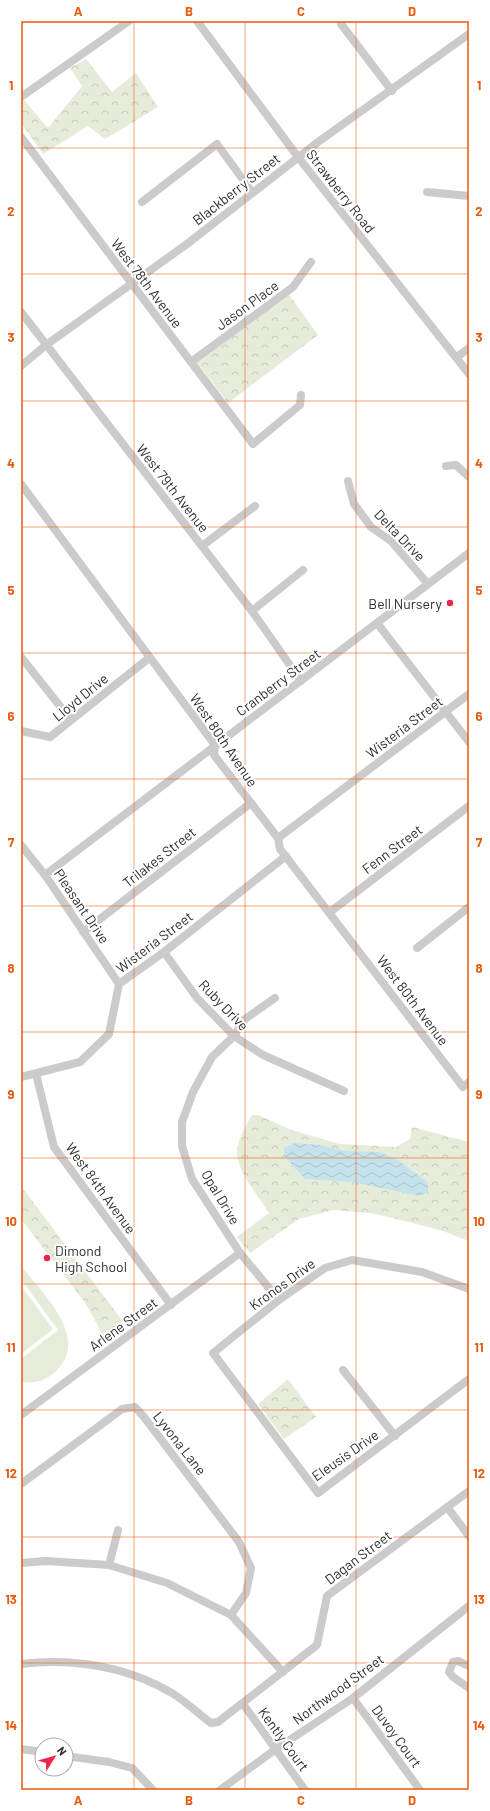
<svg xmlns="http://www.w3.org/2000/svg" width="490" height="1811" font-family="Barlow,sans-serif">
	<defs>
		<pattern id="forest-crowns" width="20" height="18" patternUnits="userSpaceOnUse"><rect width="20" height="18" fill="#e6ecda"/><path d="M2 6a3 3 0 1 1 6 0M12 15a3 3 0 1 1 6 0" fill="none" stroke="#c6cbbb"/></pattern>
		<pattern id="water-waves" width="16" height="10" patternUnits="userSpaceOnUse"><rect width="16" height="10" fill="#c5e3ed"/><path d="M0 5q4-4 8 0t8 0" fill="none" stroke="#aac3cc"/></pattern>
	</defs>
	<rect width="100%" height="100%" fill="#fff"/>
	<g fill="#e6ecda">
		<path d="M21,1266C41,1292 90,1336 57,1370C48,1380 34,1384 21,1382V1359L58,1330L21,1279Z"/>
		<polygon points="21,1286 53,1329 21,1354"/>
	</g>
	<g fill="url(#forest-crowns)">
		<polygon points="86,59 112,92 136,73 158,107 105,139 88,126 43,154 21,123 21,102 24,100 48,128 82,86 70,68"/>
		<polygon points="288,293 318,335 228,403 196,361"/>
		<path d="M252,1115H258L289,1129L339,1144L396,1147L410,1139L412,1127L469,1142V1241L443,1231L393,1218L370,1213L333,1210L299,1219L250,1253L237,1237L269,1213C259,1196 240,1176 237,1155C236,1142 246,1126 252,1115Z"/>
		<polygon points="21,1186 124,1323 104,1337 86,1304 21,1219"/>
		<polygon points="288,1379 316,1417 284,1439 258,1404"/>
	</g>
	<polygon fill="url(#water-waves)" points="295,1143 319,1145 345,1151 379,1152 398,1160 428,1182 428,1192 420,1196 351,1182 305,1179 284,1156 284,1148"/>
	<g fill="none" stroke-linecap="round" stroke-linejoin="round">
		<g stroke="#cbcbcb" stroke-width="8">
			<polyline points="197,21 298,157 469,374"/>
			<polyline points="341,24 392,91"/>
			<polyline points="21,97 129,21"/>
			<polyline points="21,137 253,444 300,405 301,395"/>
			<polyline points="427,192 469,196"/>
			<polyline points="142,202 217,144 252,192"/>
			<polyline points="21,312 252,611 301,681"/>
			<polyline points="457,357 469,348"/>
			<polyline points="191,362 293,287 311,262"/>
			<polyline points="21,366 46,345 187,244 318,142 469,34"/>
			<polyline points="446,466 456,465 469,477"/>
			<polyline points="348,481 354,504 371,527 391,541 428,584"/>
			<polyline points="21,484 215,745 214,755 278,838 280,849 463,1087 469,1082"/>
			<polyline points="202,546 255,506"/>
			<polyline points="252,611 303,570"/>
			<polyline points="377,623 469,742"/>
			<polyline points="21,657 71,720"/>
			<polyline points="21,731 50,737 149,658"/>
			<polyline points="278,838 469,694"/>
			<polyline points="21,845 45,875 119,984"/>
			<polyline points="45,875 469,553"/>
			<polyline points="330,912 469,806"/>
			<polyline points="83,932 251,803"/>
			<polyline points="417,948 469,907"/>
			<polyline points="164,952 197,998 234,1036 263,1055 344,1091"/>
			<polyline points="275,998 245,1019 234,1036 212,1057 193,1092 182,1122 182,1146 192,1179 240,1253 279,1300"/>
			<polyline points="36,1074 54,1147 171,1305"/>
			<polyline points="21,1077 80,1062 109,1034 119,984 164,952 286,856"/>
			<polyline points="469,1289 422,1272 352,1260 325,1268 279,1300 213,1353 318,1493 469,1379"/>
			<polyline points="343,1370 395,1436"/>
			<polyline points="21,1415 240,1253"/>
			<polyline points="21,1484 122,1409 135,1407 144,1417 239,1542 251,1568 246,1593 231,1615"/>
			<polyline points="447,1507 469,1536"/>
			<polyline points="21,1563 46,1561 109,1565 167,1583 231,1615 283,1672"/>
			<polyline points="109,1565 118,1530"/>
			<path d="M21,1664C74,1658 125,1666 172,1693C186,1702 198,1713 211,1723L218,1722L317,1645L327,1596L469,1491"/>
			<polyline points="469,1666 458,1661 453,1662 449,1672 453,1677 469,1688"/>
			<polyline points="353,1698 420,1790"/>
			<polyline points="243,1704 305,1790"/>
			<polyline points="21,1749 42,1752"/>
			<polyline points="66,1756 109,1762 132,1768 153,1790"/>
			<polyline points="220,1790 276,1749 353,1698 469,1606"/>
		</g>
	</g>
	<path fill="none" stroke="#e8590c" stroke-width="1" stroke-opacity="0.55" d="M134,21V1790M245,21V1790M356,21V1790M21,148H469M21,274H469M21,401H469M21,527H469M21,653H469M21,779H469M21,906H469M21,1032H469M21,1158H469M21,1284H469M21,1410H469M21,1537H469M21,1663H469"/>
	<g fill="#ef254d" stroke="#fff" stroke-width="1.5">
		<circle cx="450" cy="603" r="4"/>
		<circle cx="47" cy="1258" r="4"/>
	</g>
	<g text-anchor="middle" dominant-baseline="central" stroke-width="4" stroke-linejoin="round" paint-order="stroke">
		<g font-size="14" fill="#2e2e2e" stroke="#fff">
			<text transform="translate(236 189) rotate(-38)">Blackberry Street</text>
			<text transform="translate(341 191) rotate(52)">Strawberry Road</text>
			<text transform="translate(147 283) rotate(53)">West 78th Avenue</text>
			<text transform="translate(247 305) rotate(-36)">Jason Place</text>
			<text transform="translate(173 488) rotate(52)">West 79th Avenue</text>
			<text transform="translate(400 535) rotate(46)">Delta Drive</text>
			<text transform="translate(278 682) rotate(-37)">Cranberry Street</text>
			<text transform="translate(80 697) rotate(-39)">Lloyd Drive</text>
			<text transform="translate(404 727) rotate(-37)">Wisteria Street</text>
			<text transform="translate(224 740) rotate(56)">West 80th Avenue</text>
			<text transform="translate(392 849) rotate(-37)">Fenn Street</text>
			<text transform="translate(159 857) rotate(-38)">Trilakes Street</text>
			<text transform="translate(82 906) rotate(56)">Pleasant Drive</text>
			<text transform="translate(154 942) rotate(-37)">Wisteria Street</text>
			<text transform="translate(413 1000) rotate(53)">West 80th Avenue</text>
			<text transform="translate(224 1005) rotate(46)">Ruby Drive</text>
			<text transform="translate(101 1188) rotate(54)">West 84th Avenue</text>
			<text transform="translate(221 1197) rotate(59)">Opal Drive</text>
			<text transform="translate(282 1284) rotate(-36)">Kronos Drive</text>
			<text transform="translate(123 1324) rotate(-36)">Arlene Street</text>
			<text transform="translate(180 1443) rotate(52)">Lyvona Lane</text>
			<text transform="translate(345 1455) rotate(-35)">Eleusis Drive</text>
			<text transform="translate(358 1557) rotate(-37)">Dagan Street</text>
			<text transform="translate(338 1689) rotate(-36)">Northwood Street</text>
			<text transform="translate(397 1736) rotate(54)">Duvoy Court</text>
			<text transform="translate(284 1739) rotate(54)">Kently Court</text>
		</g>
		<g font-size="14" fill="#2e2e2e" stroke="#fff" text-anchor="end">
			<text x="442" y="603">Bell Nursery</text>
			<text x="55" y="1250" text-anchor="start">Dimond<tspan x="55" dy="16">High School</tspan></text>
		</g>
	</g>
	<rect width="490" height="1811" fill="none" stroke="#ffffff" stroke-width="44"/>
	<g transform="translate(54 1757) rotate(53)"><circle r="19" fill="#ffffff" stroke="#ababab"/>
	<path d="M0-3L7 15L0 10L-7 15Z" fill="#ef254d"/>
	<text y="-6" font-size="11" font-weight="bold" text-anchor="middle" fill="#2e2e2e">N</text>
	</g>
	<rect x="22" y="22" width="446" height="1767" fill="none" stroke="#e8590c" stroke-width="1.5"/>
	<g font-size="13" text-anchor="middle" font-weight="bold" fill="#e8590c">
		<text x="78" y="16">A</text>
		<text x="189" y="16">B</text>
		<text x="301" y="16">C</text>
		<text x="412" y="16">D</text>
		<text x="11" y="90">1</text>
		<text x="479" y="90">1</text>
		<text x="11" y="216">2</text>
		<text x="479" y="216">2</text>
		<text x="11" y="342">3</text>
		<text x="479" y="342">3</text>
		<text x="11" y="468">4</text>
		<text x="479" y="468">4</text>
		<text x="11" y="595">5</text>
		<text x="479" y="595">5</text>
		<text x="11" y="721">6</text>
		<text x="479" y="721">6</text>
		<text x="11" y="847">7</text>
		<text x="479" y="847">7</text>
		<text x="11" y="973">8</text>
		<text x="479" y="973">8</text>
		<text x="11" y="1099">9</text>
		<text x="479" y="1099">9</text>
		<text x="11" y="1226">10</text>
		<text x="479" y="1226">10</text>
		<text x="11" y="1352">11</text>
		<text x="479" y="1352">11</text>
		<text x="11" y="1478">12</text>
		<text x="479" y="1478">12</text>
		<text x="11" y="1604">13</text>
		<text x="479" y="1604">13</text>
		<text x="11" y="1730">14</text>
		<text x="479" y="1730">14</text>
		<text x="78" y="1805">A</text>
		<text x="189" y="1805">B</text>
		<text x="301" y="1805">C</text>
		<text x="412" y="1805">D</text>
	</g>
</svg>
